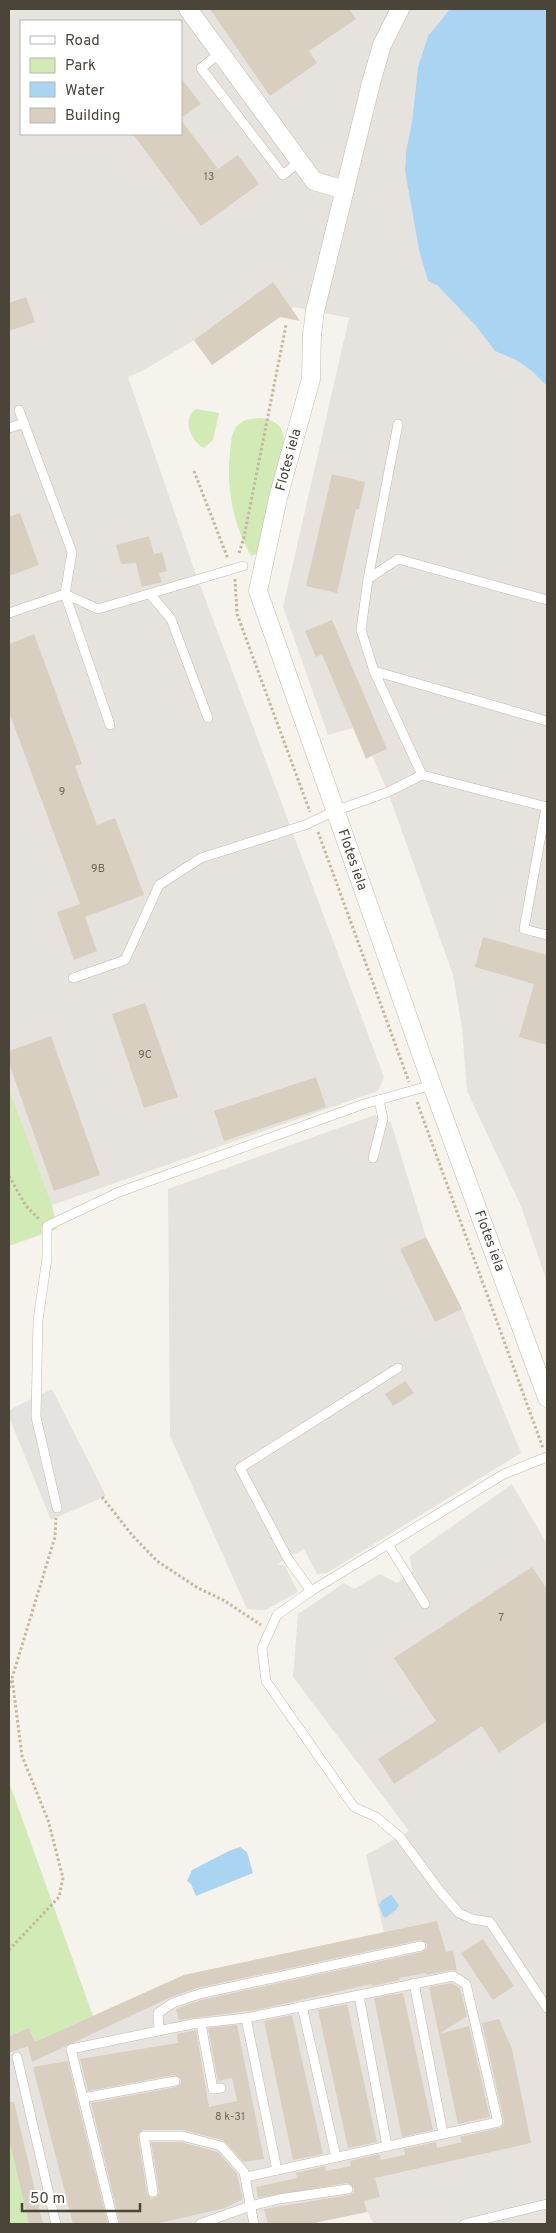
<svg xmlns="http://www.w3.org/2000/svg" width="556" height="2233" font-family="Overpass,sans-serif">
	<rect width="100%" height="100%" fill="#f6f3ec"/>
	<g fill="#e6e2dd" fill-rule="evenodd">
		<path d="M9,9H450L428,36L418,67L412,122L406,151L405,171L419,250L428,281L438,286L476,326L495,351L516,360L532,371L547,386V1282L521,1206L467,1091L462,1028L453,975L388,792L372,756L366,760L353,728L328,735L283,607L349,318L294,307L212,365L194,340L142,371L128,377L193,566L384,1077L378,1091L52,1205L9,1088ZM21,21H181V134H21Z"/>
		<polygon points="375,1115 391,1123 426,1237 462,1309 521,1453 327,1573 317,1574 304,1549 277,1564 285,1566 298,1592 265,1610 247,1609 170,1436 168,1189"/>
		<polygon points="512,1484 547,1544 547,2224 374,2224 367,2212 309,2224 29,2224 9,2140 9,2036 29,2028 35,2042 184,1975 384,1932 366,1855 409,1831 293,1677 298,1614 344,1583 354,1589 380,1574 397,1583 412,1571 410,1556"/>
	</g>
	<g fill="#d2eab5">
		<path d="M196,409L219,413L213,440L204,448C191,442 181,418 196,409Z"/>
		<path d="M262,418C277,421 284,427 284,442L262,546L260,553L251,556C233,524 226,488 230,452C231,443 231,433 237,426C244,418 253,419 262,418Z"/>
		<polygon points="9,1088 52,1205 57,1229 9,1246"/>
		<polygon points="9,1782 93,2016 35,2042 29,2028 9,2036"/>
		<polygon points="9,2140 29,2224 9,2224"/>
	</g>
	<polygon fill="#e5e3e0" points="52,1389 106,1496 51,1520 9,1417 9,1410"/>
	<g fill="#a9d4f2">
		<polygon points="450,9 547,9 547,386 532,371 516,360 495,351 476,326 438,286 428,281 419,250 405,171 406,151 412,122 418,67 428,36"/>
		<polygon points="240,1847 247,1852 253,1873 196,1896 191,1884 187,1881 192,1870 229,1851"/>
		<polygon points="391,1895 399,1905 396,1910 385,1918 383,1916 379,1905 382,1900"/>
	</g>
	<g fill="#d8cfc1">
		<polygon points="210,9 349,9 356,19 309,51 317,63 270,96"/>
		<polygon points="181,78 201,104 181,118"/>
		<polygon points="181,120 218,169 238,155 259,184 201,226 133,134 181,134"/>
		<polygon points="273,282 300,321 280,317 212,365 194,340"/>
		<polygon points="26,297 35,322 9,331 9,303"/>
		<polygon points="332,474 365,482 359,509 356,509 337,593 306,586"/>
		<polygon points="20,513 39,565 9,576 9,517"/>
		<polygon points="149,536 154,554 162,552 167,571 159,573 162,582 142,587 136,563 121,564 116,545"/>
		<polygon points="332,620 387,749 366,758 322,654 316,657 305,631"/>
		<polygon points="34,634 82,764 75,766 97,825 115,818 144,895 85,917 97,951 74,960 57,912 80,904 9,712 9,644"/>
		<polygon points="483,937 547,955 547,1045 519,1037 534,984 475,967"/>
		<polygon points="145,1003 178,1097 144,1108 112,1014"/>
		<polygon points="51,1036 100,1175 54,1191 9,1063 9,1051"/>
		<polygon points="316,1077 326,1107 224,1141 214,1111"/>
		<polygon points="426,1237 462,1309 435,1322 400,1249"/>
		<polygon points="405,1381 414,1393 393,1406 385,1394"/>
		<polygon points="532,1567 547,1589 547,1721 499,1753 482,1726 394,1784 378,1759 436,1721 394,1658"/>
		<polygon points="437,1921 446,1952 453,1950 457,1971 452,1970 426,1975 426,1973 399,1978 400,1980 372,1986 371,1984 261,2009 179,2020 176,2009 201,2000 422,1952 427,1948 427,1944 420,1940 197,1988 171,1997 32,2062 28,2046 9,2053 9,2036 29,2028 35,2042 184,1975"/>
		<polygon points="483,1939 514,1986 493,2000 461,1953"/>
		<polygon points="452,1983 460,1988 467,2016 439,2034 469,2026 490,2117 458,2124 429,1987"/>
		<polygon points="403,1993 433,2130 402,2137 374,1998"/>
		<polygon points="347,2004 377,2142 348,2148 318,2010"/>
		<polygon points="292,2015 323,2154 293,2160 264,2021"/>
		<polygon points="499,2019 512,2049 531,2143 375,2178 380,2197 364,2201 367,2212 309,2224 268,2224 264,2209 349,2195 354,2192 354,2188 347,2183 258,2198 256,2187 297,2178 296,2173 325,2166 326,2171 351,2166 350,2161 379,2154 381,2160 405,2155 404,2149 436,2142 437,2148 462,2142 460,2137 502,2127 504,2121 482,2023"/>
		<polygon points="237,2025 264,2159 243,2162 223,2140 183,2130 143,2130 139,2133 138,2137 147,2193 150,2198 157,2197 159,2192 151,2142 181,2142 218,2152 237,2174 243,2199 225,2208 155,2224 120,2224 91,2103 176,2087 181,2084 181,2079 174,2075 88,2091 80,2059 178,2043 177,2034 196,2030 209,2107 237,2101 232,2078 218,2081 208,2028"/>
		<polygon points="68,2061 77,2099 108,2224 73,2224 33,2067"/>
		<polygon points="9,2102 14,2102 43,2224 29,2224 9,2140"/>
	</g>
	<g fill="none" stroke-linecap="round" stroke-linejoin="round">
		<defs>
			<g id="service">
				<polyline points="220,53 201,68 283,175 299,162"/>
				<polyline points="19,410 72,552 65,594 110,725"/>
				<polyline points="9,428 24,423"/>
				<polyline points="368,579 398,424"/>
				<polyline points="150,594 171,619 208,718"/>
				<polyline points="9,613 65,594 98,609 243,566"/>
				<polyline points="374,671 547,721"/>
				<polyline points="422,775 374,671 361,630 368,579 398,559 547,600"/>
				<polyline points="546,807 524,929 547,935"/>
				<polyline points="73,978 125,960 159,885 201,858 305,825 335,811 388,792 422,775 547,807"/>
				<polyline points="373,1158 383,1119 379,1100"/>
				<polyline points="547,1457 504,1474 311,1591 277,1615 262,1648 266,1681 354,1807 376,1817 400,1837 439,1890 459,1913 472,1919 490,1922 547,2008"/>
				<polyline points="57,1508 36,1417 38,1320 47,1258 47,1226 119,1192 364,1104 432,1085"/>
				<polyline points="388,1544 425,1604"/>
				<polyline points="311,1591 288,1559 240,1468 398,1368"/>
				<polyline points="414,1983 443,2133"/>
				<polyline points="359,1996 387,2146"/>
				<polyline points="302,2006 336,2157"/>
				<polyline points="246,2018 277,2170"/>
				<polyline points="201,2024 213,2089 221,2088"/>
				<polyline points="159,2031 158,2013 173,2003 199,1994 421,1946"/>
				<polyline points="17,2057 56,2224"/>
				<polyline points="83,2098 175,2081"/>
				<polyline points="153,2192 144,2136 182,2136 221,2146 244,2172 254,2224"/>
				<polyline points="114,2224 71,2049 192,2024 246,2018 453,1976 466,1984 498,2122 246,2177"/>
				<polyline points="200,2224 250,2206 279,2199 348,2189"/>
				<polyline points="464,2224 547,2204"/>
			</g>
			<g id="minor">
				<polyline points="188,9 314,181 345,190"/>
				<polyline points="400,9 382,45 371,83 315,311 312,334 311,379 278,498 258,591 432,1085 547,1398"/>
			</g>
		</defs>
		<use href="#service" stroke="#c2bbae" stroke-width="10"/>
		<use href="#minor" stroke="#c2bbae" stroke-width="19"/>
		<g stroke="#c4b79f" stroke-width="3" stroke-dasharray="2.5 2.5" stroke-linecap="butt">
			<polyline points="194,471 228,559"/>
			<polyline points="239,553 244,537 286,325"/>
			<polyline points="235,579 237,614 310,812"/>
			<polyline points="318,832 409,1082"/>
			<polyline points="417,1102 543,1448"/>
			<polyline points="9,1176 26,1206 40,1220"/>
			<polyline points="102,1497 132,1535 157,1561 198,1588 225,1601 261,1625"/>
			<polyline points="9,1688 55,1537 56,1518"/>
			<polyline points="9,1950 59,1897 63,1878 48,1820 22,1756 12,1678"/>
		</g>
		<use href="#service" stroke="#fff" stroke-width="9"/>
		<use href="#minor" stroke="#fff" stroke-width="18"/>
	</g>
	<g text-anchor="middle" dominant-baseline="central" stroke-width="4.5" stroke-linejoin="round" paint-order="stroke">
		<g font-size="11" fill="#6e675b">
			<text x="209" y="177">13</text>
			<text x="62" y="792">9</text>
			<text x="98" y="869">9B</text>
			<text x="145" y="1055">9C</text>
			<text x="501" y="1618">7</text>
			<text x="230" y="2117">8 k-31</text>
		</g>
		<g font-size="14" fill="#4b4439" stroke="#fff">
			<text transform="translate(289 460) rotate(-75)">Flotes iela</text>
			<text transform="translate(352 860) rotate(71)">Flotes iela</text>
			<text transform="translate(489 1241) rotate(70)">Flotes iela</text>
		</g>
	</g>
	<rect width="556" height="2233" fill="none" stroke="#4b4439" stroke-width="20"/>
	<rect x="20" y="20" width="162" height="115" fill="#ffffff" stroke="#b7b4b0"/>
	<rect x="30" y="36" width="25" height="8" fill="#ffffff" stroke="#b7b4b0"/>
	<text x="65" y="45" font-size="15" fill="#4b4439">Road</text>
	<rect x="30" y="58" width="25" height="15" fill="#d2eab5" stroke="#b7b4b0"/>
	<text x="65" y="70" font-size="15" fill="#4b4439">Park</text>
	<rect x="30" y="82" width="25" height="15" fill="#a9d4f2" stroke="#b7b4b0"/>
	<text x="65" y="95" font-size="15" fill="#4b4439">Water</text>
	<rect x="30" y="108" width="25" height="15" fill="#d8cfc1" stroke="#b7b4b0"/>
	<text x="65" y="120" font-size="15" fill="#4b4439">Building</text>
	<path d="M22 2203v8h118v-8" fill="none" stroke="#4b4439" stroke-width="2.5"/>
	<text x="30" y="2203" font-size="15" fill="#4b4439" stroke="#ffffff" stroke-width="4" paint-order="stroke">50 m</text>
</svg>
